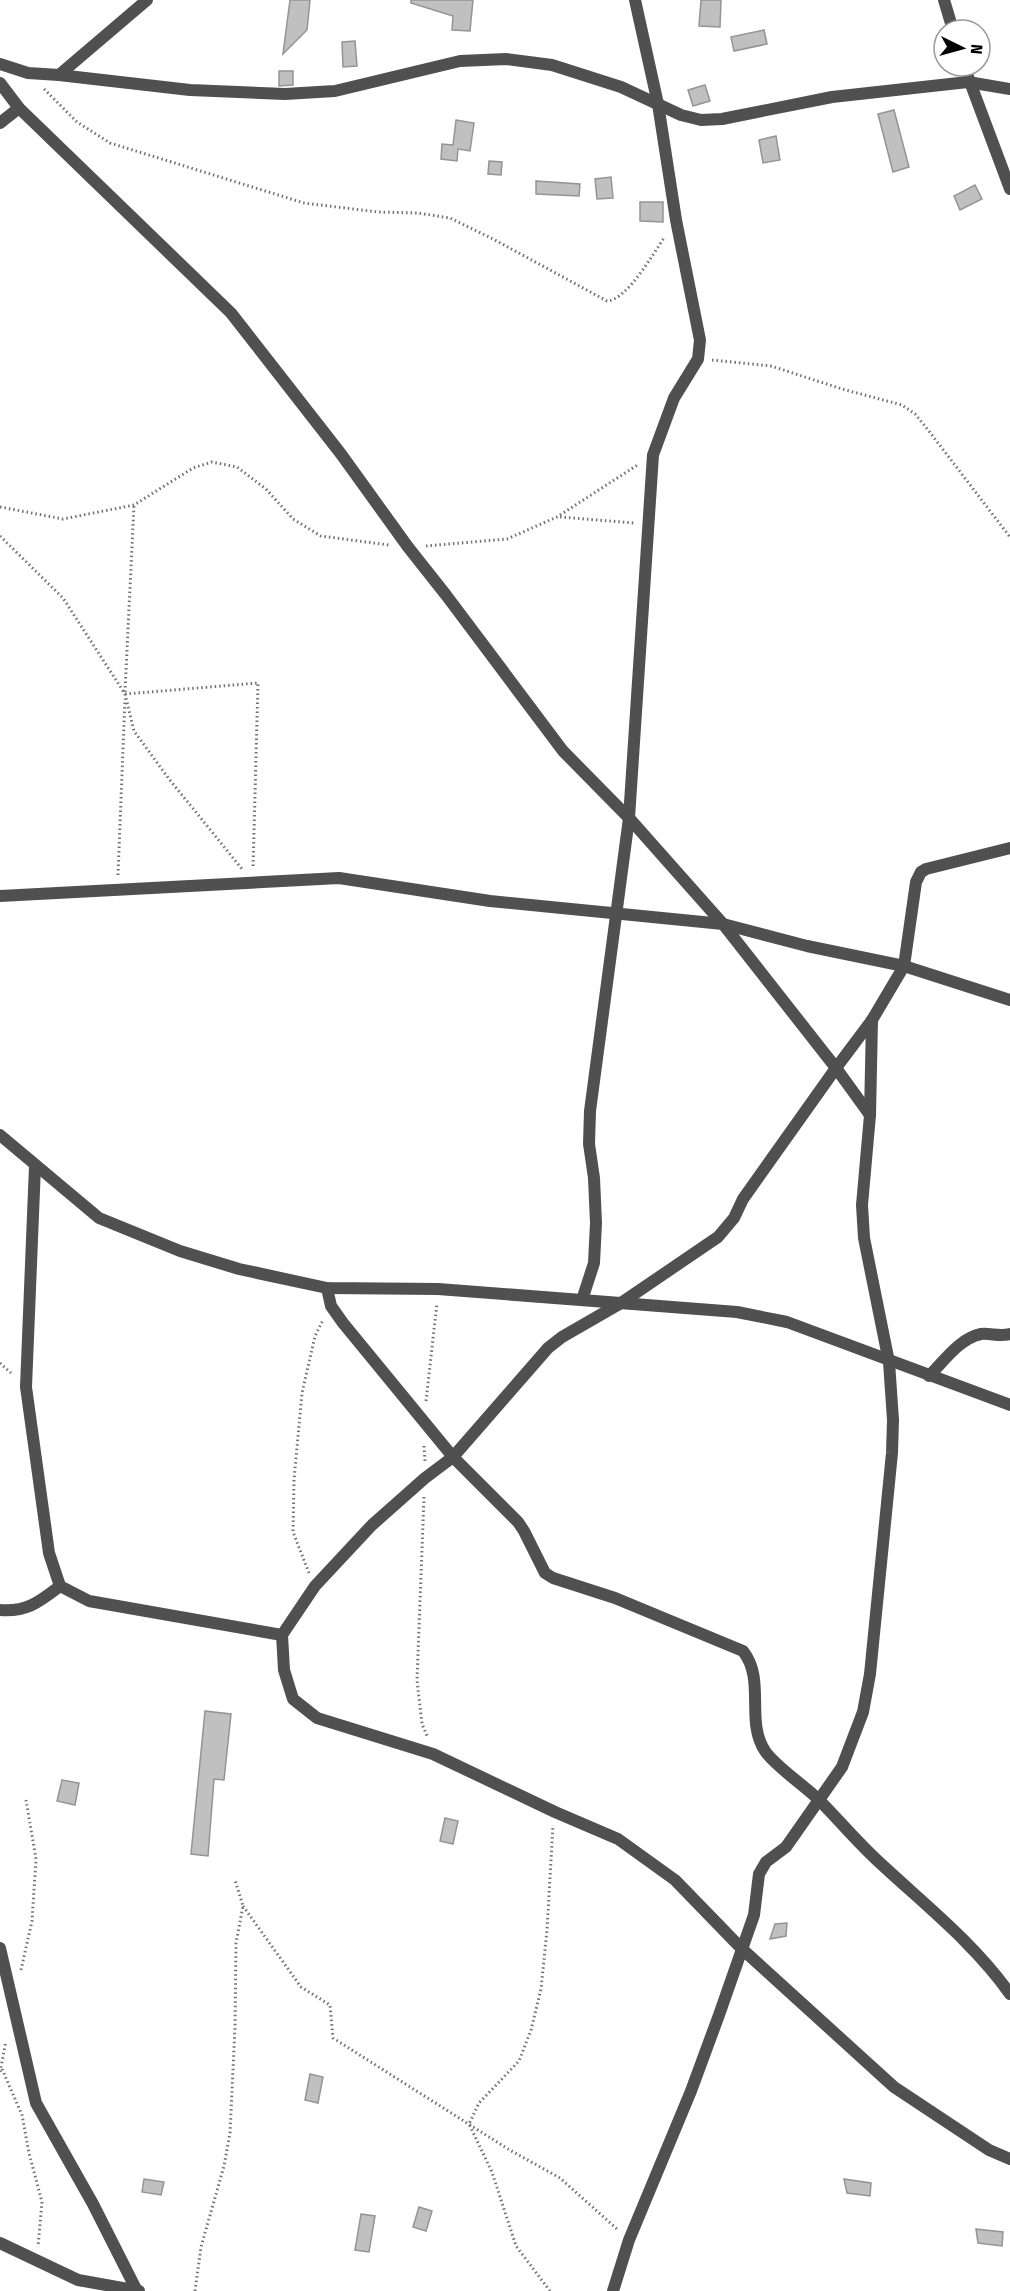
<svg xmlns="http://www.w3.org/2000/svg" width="1010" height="2291" font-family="'Fira Sans Condensed',sans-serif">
	<rect width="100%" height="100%" fill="#fff"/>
	<g fill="#c0c0c0" stroke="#949494" stroke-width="1.5">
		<polygon points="290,0 310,0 307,30 283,54"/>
		<polygon points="411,0 473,0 470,31 452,30 453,16 411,3"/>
		<polygon points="701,0 721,0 720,27 699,26"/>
		<polygon points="764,30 767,44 734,51 731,37"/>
		<polygon points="355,41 357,66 343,67 342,42"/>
		<polygon points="279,71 293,71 293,85 279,86"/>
		<polygon points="705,85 710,101 693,106 688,90"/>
		<polygon points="894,110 909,167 893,172 878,114"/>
		<polygon points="456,120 474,123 470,151 458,149 457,161 441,159 442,144 453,145"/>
		<polygon points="776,136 780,160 763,163 759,140"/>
		<polygon points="489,161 502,162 501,175 488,174"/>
		<polygon points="611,177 613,198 597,199 595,179"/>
		<polygon points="536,181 580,184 579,196 536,194"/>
		<polygon points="975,185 982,199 960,210 954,196"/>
		<polygon points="640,202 663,202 663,222 640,221"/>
		<polygon points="205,1711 231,1714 224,1780 214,1779 208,1856 191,1854"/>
		<polygon points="62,1780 79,1783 75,1805 57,1801"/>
		<polygon points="445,1818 458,1821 453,1844 440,1841"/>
		<polygon points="787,1923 786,1936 770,1939 775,1924"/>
		<polygon points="310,2074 323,2077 318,2103 305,2100"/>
		<polygon points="144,2179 164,2182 161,2195 142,2192"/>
		<polygon points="844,2179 871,2183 870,2196 847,2193"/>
		<polygon points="419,2207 432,2211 426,2231 413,2227"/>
		<polygon points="361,2214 375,2216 369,2252 355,2250"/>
		<polygon points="976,2229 1003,2232 1002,2246 978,2243"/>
	</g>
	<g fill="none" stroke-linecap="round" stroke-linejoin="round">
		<g stroke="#727272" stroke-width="3" stroke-dasharray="1.5 3" stroke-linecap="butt">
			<path d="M44,89L77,122L110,143L304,203L378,212L418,213L450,218L493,239L607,301C627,300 653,254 664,238"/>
			<polyline points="712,360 771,366 842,389 902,405 915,414 925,426 1010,537"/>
			<polyline points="0,507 63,519 134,505 193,468 212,462 237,467 266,489 293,519 321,536 389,545"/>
			<polyline points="560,517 634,523"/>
			<polyline points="0,536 63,598 125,694 134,731 169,779 242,869"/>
			<polyline points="426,546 507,539 557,517 639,464"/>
			<polyline points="125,692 134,505"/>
			<polyline points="125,694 258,683 253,869"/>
			<polyline points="118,875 125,699"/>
			<polyline points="0,1363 11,1373"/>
			<polyline points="426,1401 437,1303"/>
			<polyline points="424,1446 425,1461"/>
			<polyline points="424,1497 417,1680 422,1724 428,1738"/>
			<polyline points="309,1573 293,1532 294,1480 302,1393 315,1336 323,1320"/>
			<polyline points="243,1906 301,1987 330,2005 333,2038 508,2149 560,2178 618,2230"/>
			<polyline points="21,1970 32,1921 36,1859 26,1800"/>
			<polyline points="2,2069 22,2115 29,2153 42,2202 38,2247"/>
			<polyline points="0,2072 6,2041"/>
			<polyline points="195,2291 201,2247 224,2166 230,2133 235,2027 236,1943 243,1906 235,1880"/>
			<polyline points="550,2291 516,2246 492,2172 469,2124 479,2103 519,2061 531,2030 541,1989 547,1930 553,1825"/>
		</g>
		<g stroke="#505050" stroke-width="12">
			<polyline points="944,0 953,30"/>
			<polyline points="0,64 28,73 59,75 190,90 285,94 335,91 460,61 506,59 552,65 621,87 681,115 701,120 722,119 832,97 968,82 1010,89"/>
			<polyline points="964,66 1010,189"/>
			<polyline points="59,75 147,0"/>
			<polyline points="0,83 19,108 231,313 341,454 408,547 446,595 563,751 629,818 723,924 836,1068 870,1115"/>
			<polyline points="0,123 19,108"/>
			<polyline points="1010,848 926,869 921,872 916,882 904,966 872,1020 836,1068 743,1199 734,1218 718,1237 621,1303 562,1337 548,1348 453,1457 425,1478 372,1525 315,1586 282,1635 284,1670 293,1699 317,1718 433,1754 555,1812 618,1839 675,1880 741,1948 894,2087 989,2150 1010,2159"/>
			<polyline points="0,896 339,878 490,901 723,924 807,946 904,966 1010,1000"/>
			<polyline points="0,1135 99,1218 180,1251 239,1269 327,1288 438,1289 737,1312 787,1322 1010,1405"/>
			<polyline points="35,1166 26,1387 49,1553 60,1586 89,1601 282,1635"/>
			<path d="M327,1288L331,1306L343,1323L453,1457L518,1522L524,1531L545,1573L553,1578L615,1598L743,1651C766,1680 745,1721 765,1751C775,1766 805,1786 819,1800C839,1820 858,1843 879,1862C924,1904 975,1944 1010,1994"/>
			<polyline points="582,1300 594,1263 596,1223 594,1178 589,1144 590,1111 629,818 653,455 674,398 698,359 700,340 676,220 658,104 635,0"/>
			<path d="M929,1376C944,1361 960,1338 981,1334C991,1333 1000,1337 1010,1334"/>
			<path d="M0,1610C27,1612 39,1602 60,1586"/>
			<polyline points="0,1948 36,2103 93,2204 137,2291"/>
			<polyline points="0,2243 78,2280 139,2291"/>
			<polyline points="613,2291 629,2240 691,2091 719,2015 754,1915 759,1874 766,1862 786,1847 842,1767 863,1712 870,1674 892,1453 893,1420 889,1362 864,1238 862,1205 870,1115 872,1020"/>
		</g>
	</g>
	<g transform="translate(962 48) rotate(95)"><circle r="28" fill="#ffffff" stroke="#999999" stroke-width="1.5"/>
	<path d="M0-4.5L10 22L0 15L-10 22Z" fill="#000000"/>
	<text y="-9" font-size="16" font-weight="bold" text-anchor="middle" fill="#000000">N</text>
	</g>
</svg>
